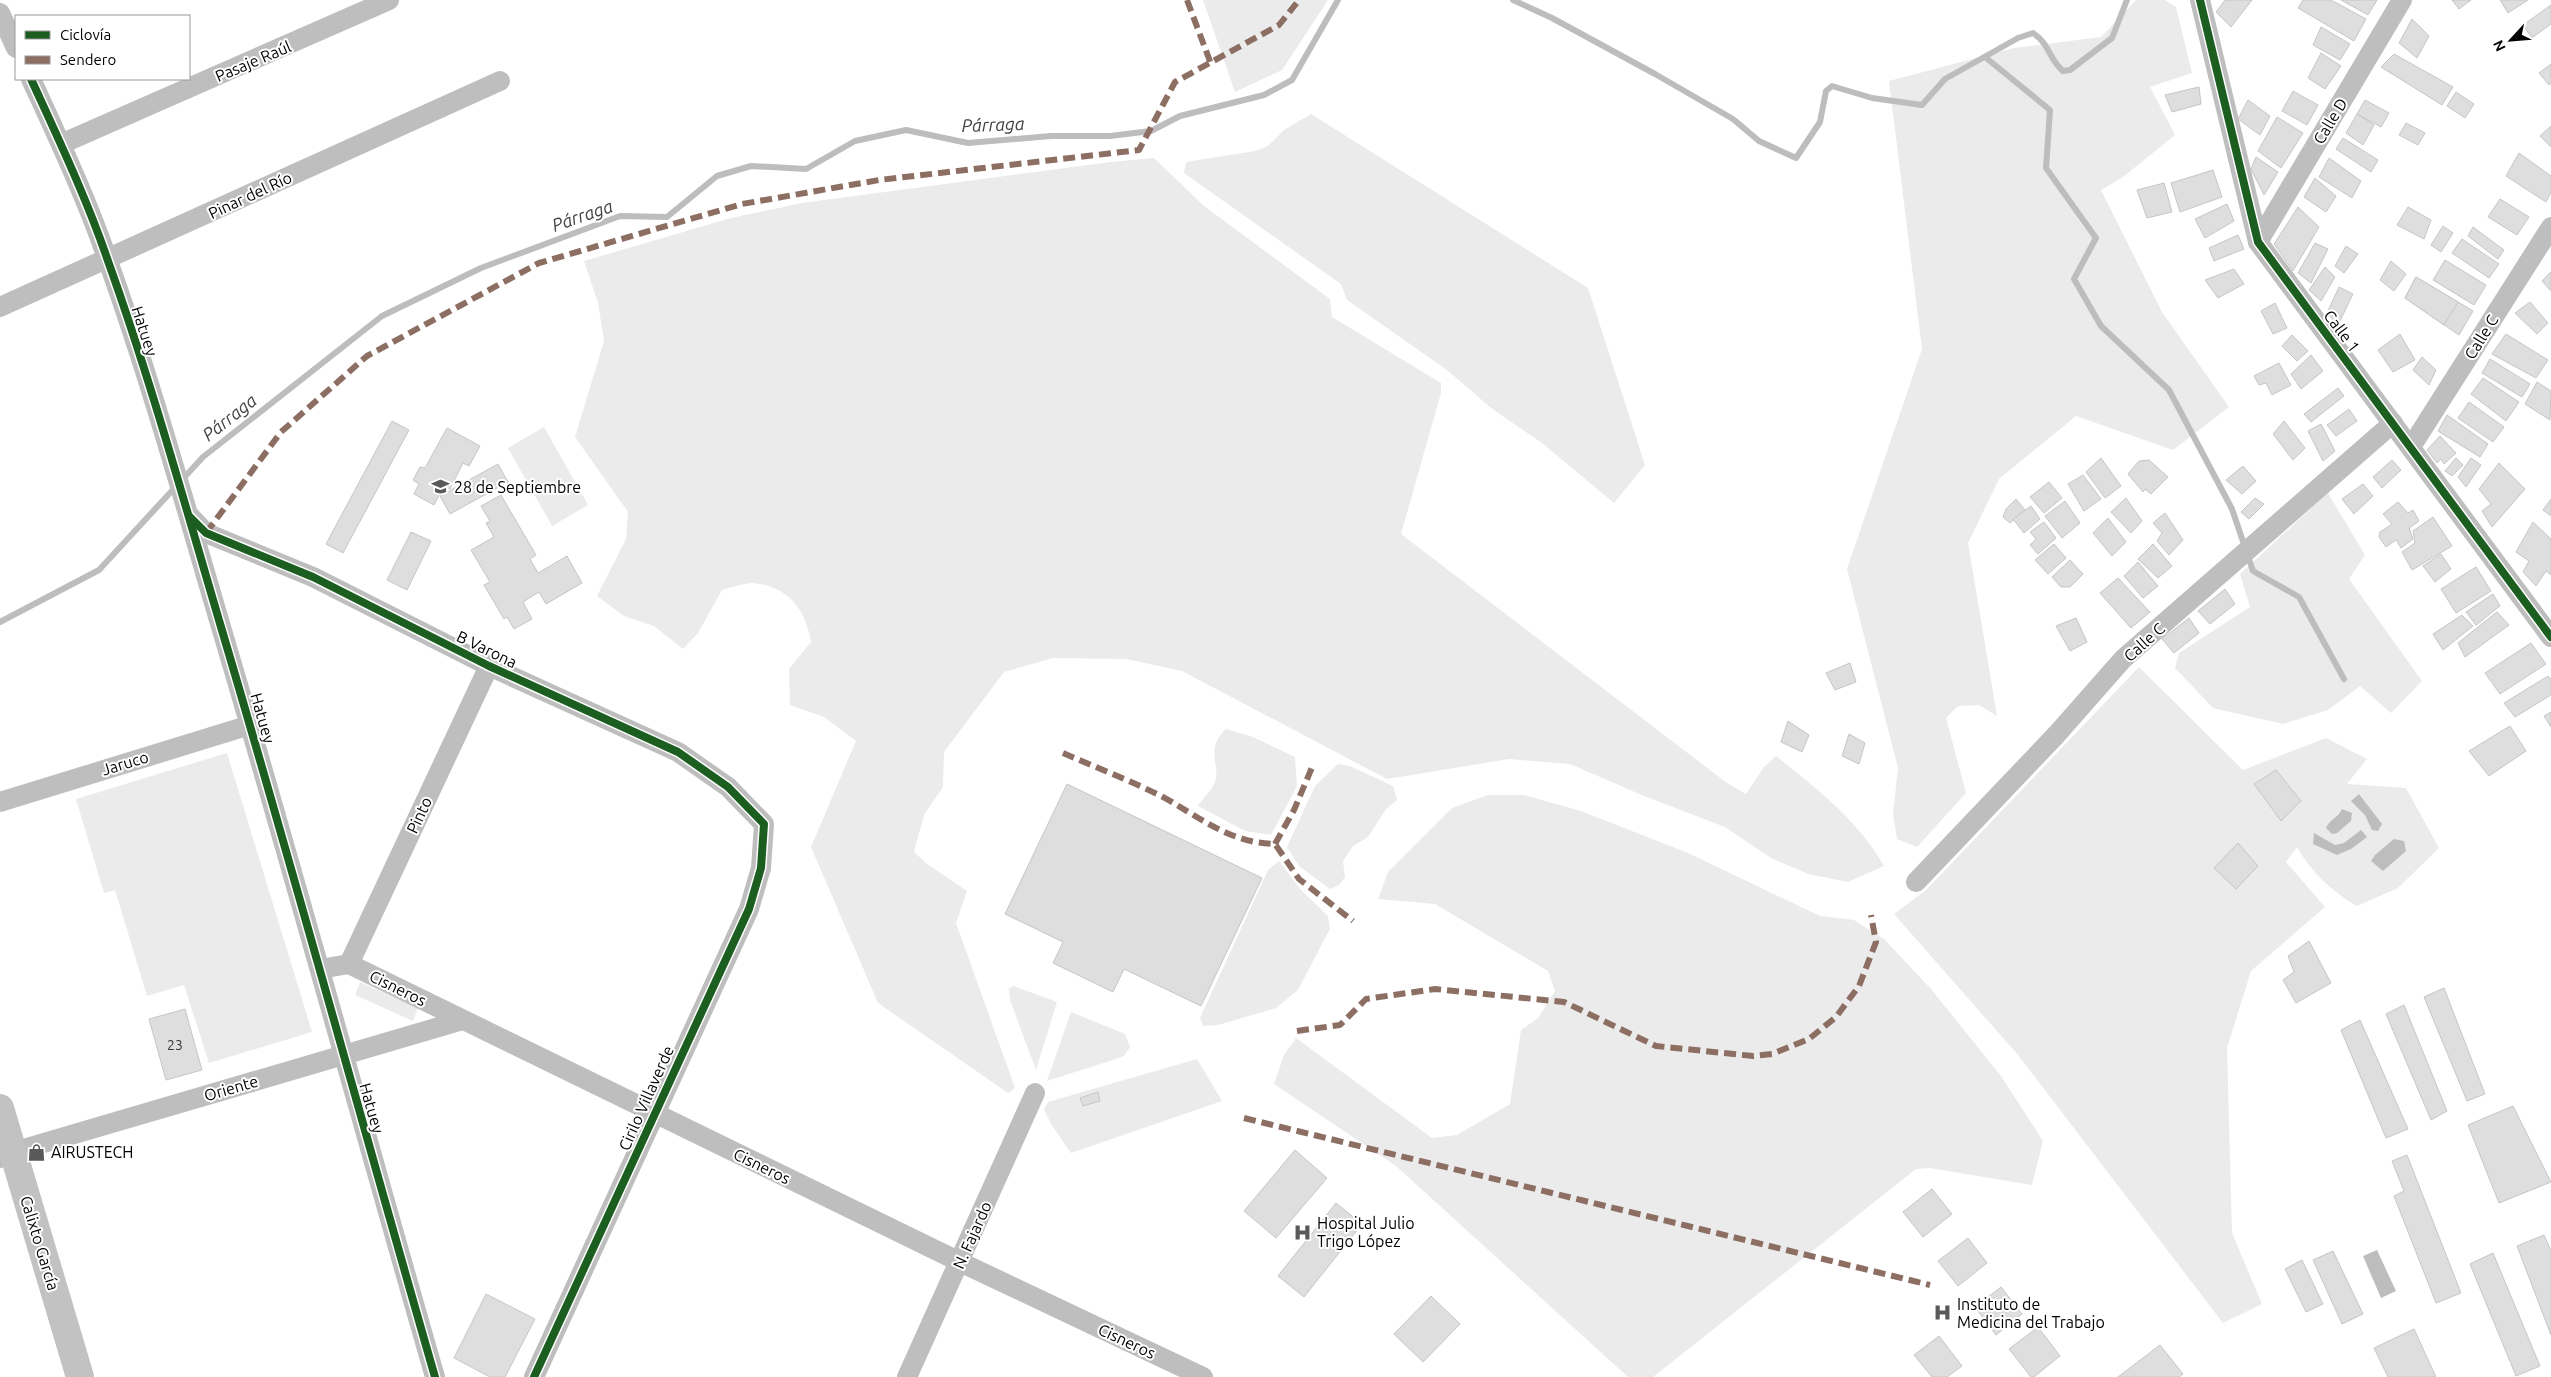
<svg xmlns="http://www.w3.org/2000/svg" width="2551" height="1377" font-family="Ubuntu,sans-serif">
	<rect width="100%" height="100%" fill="#fff"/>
	<g fill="#ebebeb">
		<polygon points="1203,0 1328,0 1282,70 1235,92"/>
		<polygon points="2136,0 2165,0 2176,7 2192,73 2150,87 2175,135 2123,177 2101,190 2162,312 2229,407 2173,450 2076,416 1999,479 1968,543 1997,716 1979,705 1958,706 1946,718 1966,793 1917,847 1897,839 1893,814 1898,768 1847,569 1922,349 1889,81 2014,48 2101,37"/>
		<polygon points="1311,114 1588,288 1645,465 1614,503 1542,443 1491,408 1447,370 1347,300 1341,284 1184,173 1186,162 1255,151 1268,146 1284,130"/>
		<path d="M1154,158L1204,206L1330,299L1332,317L1441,383V393L1401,534L1727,783L1746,794L1764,767L1776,756C1817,789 1858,820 1884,866L1848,882L1808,874L1771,858L1725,827L1644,796L1570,764L1509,759L1387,779L1182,671L1126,659L1053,658L1004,672L944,752L943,787L924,815L914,852L927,864L967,891L956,923L1015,1088L1008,1093L878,1003L811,847L856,741L824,717L790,705L789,669L811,642C806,610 788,586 753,583C743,583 731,588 722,590L698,633L683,649L654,626L624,616L597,596L626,539L628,512L575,437L604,341L598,303L584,261L731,218L802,203L1111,162Z"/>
		<polygon points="544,427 588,505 552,526 508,448"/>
		<polygon points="2328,493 2365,555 2349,579 2422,681 2391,713 2360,686 2328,710 2283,724 2213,708 2175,668 2179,653 2250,607 2240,574"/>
		<path d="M2139,667L2243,770L2326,738L2367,759L2347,784L2406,788L2439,848L2398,888L2357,906C2331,891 2312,873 2297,847L2286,862L2325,907L2251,971L2227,1048L2232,1233L2262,1304L2223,1323L2018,1055L1894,914L1926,890Z"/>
		<path d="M1226,729L1253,737L1295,757L1297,786L1271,835L1245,831L1198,806C1202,799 1212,790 1215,782C1221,764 1204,750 1226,729Z"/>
		<polygon points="227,753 312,1032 209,1063 184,985 147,996 115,890 104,893 76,799"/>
		<polygon points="1338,764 1350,766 1393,786 1397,800 1386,809 1368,837 1353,846 1343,861 1345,877 1339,885 1330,889 1299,866 1287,847 1315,786"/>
		<polygon points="1488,795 1524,795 1581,811 1688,853 1820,916 1854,920 1884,939 1931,989 2001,1076 2043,1141 2032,1185 1930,1168 1916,1169 1653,1377 1628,1377 1396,1166 1274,1084 1284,1055 1296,1038 1432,1138 1457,1135 1510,1104 1521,1030 1538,1018 1555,991 1548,971 1435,904 1378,899 1388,872 1452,808"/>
		<polygon points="1279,861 1301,890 1328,916 1330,929 1323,942 1298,990 1276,1008 1218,1025 1203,1026 1200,1018 1268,870"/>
		<polygon points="360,982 418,1008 413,1021 355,995"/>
		<polygon points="1013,986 1057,1002 1036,1070 1010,1000 1009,989"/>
		<polygon points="1071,1012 1125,1034 1130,1047 1124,1056 1116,1059 1047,1081"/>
		<polygon points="1197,1059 1222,1101 1071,1153 1051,1124 1044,1109 1048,1102"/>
	</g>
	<g fill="#bdbdbd">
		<polygon points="2359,794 2382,824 2378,831 2372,830 2365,815 2351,801"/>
		<path d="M2342,809L2352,813L2351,821L2337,833L2332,834L2326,828C2329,820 2339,817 2342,809Z"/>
		<polygon points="2361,830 2367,837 2351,849 2337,855 2313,844 2314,833 2335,845 2344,843"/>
		<polygon points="2394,839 2404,841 2406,851 2383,871 2371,861 2375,855"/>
		<polygon points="2377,1250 2396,1291 2381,1298 2363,1256"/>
	</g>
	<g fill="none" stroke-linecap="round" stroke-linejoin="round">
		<g stroke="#bdbdbd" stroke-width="6">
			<path d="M1513,0L1552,18L1655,74L1733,119L1759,141L1796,158L1820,122L1826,91L1832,86L1872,98L1922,105L1945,79L2018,38L2033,33C2049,43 2050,61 2063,71L2070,70L2112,38L2127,0"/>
			<polyline points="1985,57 2050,110 2046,168 2096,238 2074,279 2101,326 2169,390 2232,509 2253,571 2299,597 2344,679"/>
			<polyline points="0,622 99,570 203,457 382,316 481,268 620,216 667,217 717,176 751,166 806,169 855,141 906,130 968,143 1051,136 1110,136 1151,131 1180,116 1264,95 1292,80 1338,0"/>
		</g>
	</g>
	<g fill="#dedede" stroke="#c6c6c6">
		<polygon points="2225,0 2252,0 2231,27 2216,12"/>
		<polygon points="2303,0 2331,0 2366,19 2354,41 2298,8"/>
		<polygon points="2341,0 2377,0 2368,15"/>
		<polygon points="2452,0 2471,0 2459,9"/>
		<polygon points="2500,0 2528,0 2508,13"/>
		<polygon points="2551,5 2551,24 2532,38 2523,25"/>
		<polygon points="2412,19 2429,36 2417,58 2399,43"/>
		<polygon points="2321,27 2350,44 2340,60 2313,45"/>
		<polygon points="2321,53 2341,66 2325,89 2308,78"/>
		<polygon points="2394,54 2453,87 2442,105 2381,67"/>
		<polygon points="2551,64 2551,83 2549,85 2539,73"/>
		<polygon points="2199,87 2201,104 2172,112 2165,95"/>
		<polygon points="2293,91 2318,105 2307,125 2282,111"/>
		<polygon points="2456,92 2474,104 2465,118 2447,106"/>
		<polygon points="2248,100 2270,116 2260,135 2238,119"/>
		<polygon points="2365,100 2389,113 2381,127 2357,114"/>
		<polygon points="2357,114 2374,125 2363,145 2346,133"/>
		<polygon points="2277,117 2303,133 2281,168 2258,151"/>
		<polygon points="2406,123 2425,133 2418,145 2399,135"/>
		<polygon points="2551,126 2551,147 2540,136"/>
		<polygon points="2343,138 2378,160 2371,172 2336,149"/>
		<polygon points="2519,153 2551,176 2551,192 2546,202 2506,176"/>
		<polygon points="2256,157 2278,172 2264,195 2251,169"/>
		<polygon points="2329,158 2361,181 2352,198 2319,177"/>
		<polygon points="2213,170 2222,197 2180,212 2171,183"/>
		<polygon points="2315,178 2336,196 2326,212 2304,197"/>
		<polygon points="2164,183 2172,212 2147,218 2137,190"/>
		<polygon points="2500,199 2529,217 2517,235 2488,217"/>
		<polygon points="2227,204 2234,221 2205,238 2195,219"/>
		<polygon points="2298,207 2319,227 2293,271 2274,244"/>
		<polygon points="2408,207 2431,220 2424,239 2397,225"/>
		<polygon points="2443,226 2453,233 2441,252 2431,245"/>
		<polygon points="2473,227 2504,250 2498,259 2468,236"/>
		<polygon points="2238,235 2244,249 2214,261 2209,248"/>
		<polygon points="2462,239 2499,264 2489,278 2452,253"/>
		<polygon points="2315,243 2328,249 2311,283 2298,273"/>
		<polygon points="2346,246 2358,254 2344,273 2335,266"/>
		<polygon points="2445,260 2486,285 2474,305 2433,280"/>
		<polygon points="2391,261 2406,274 2394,291 2380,280"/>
		<polygon points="2325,267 2335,277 2321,301 2309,290"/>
		<polygon points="2234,269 2244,284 2218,298 2205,280"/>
		<polygon points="2551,272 2551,291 2542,281"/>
		<polygon points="2416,277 2473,311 2459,335 2405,298"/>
		<polygon points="2416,277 2458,302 2444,325 2405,298"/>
		<polygon points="2339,287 2353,294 2338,325 2327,313"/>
		<polygon points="2530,302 2548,323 2537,334 2515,313"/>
		<polygon points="2275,303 2287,328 2273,334 2261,311"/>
		<polygon points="2400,334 2415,360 2393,372 2378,350"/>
		<polygon points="2506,334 2548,360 2536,378 2492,354"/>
		<polygon points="2292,335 2308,351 2297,361 2282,346"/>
		<polygon points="2311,355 2323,371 2301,389 2291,374"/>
		<polygon points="2422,357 2436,370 2429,385 2413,370"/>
		<polygon points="2490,359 2530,384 2522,397 2482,373"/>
		<polygon points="2279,363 2291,385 2272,395 2266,383 2259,385 2254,376"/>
		<polygon points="2483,378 2519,402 2506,421 2471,394"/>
		<polygon points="2537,382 2551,391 2550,420 2525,404"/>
		<polygon points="2338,388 2344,396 2311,422 2304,414"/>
		<polygon points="2469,402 2504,427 2493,442 2458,418"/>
		<polygon points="2349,409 2357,421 2336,436 2327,425"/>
		<polygon points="2447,415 2488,444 2480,457 2438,431"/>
		<polygon points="392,421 409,430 343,553 326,544"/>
		<polygon points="2284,421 2305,448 2293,460 2273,434"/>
		<polygon points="2321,424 2335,451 2323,461 2308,431"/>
		<polygon points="447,428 480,446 469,466 463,463 450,489 444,486 434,505 414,494 419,484 413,480 420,467 425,468"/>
		<polygon points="2440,436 2456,453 2444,464 2441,459 2437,463 2427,450"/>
		<polygon points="2101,458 2121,486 2105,498 2086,472"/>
		<polygon points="2456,458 2463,465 2452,476 2445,471"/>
		<polygon points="2471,458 2481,465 2466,487 2458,477"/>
		<polygon points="2149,460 2168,477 2151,494 2145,489 2143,492 2128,474 2139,461"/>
		<polygon points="2392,460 2401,470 2382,488 2373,477"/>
		<polygon points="2499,463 2525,489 2492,527 2482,511 2491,504 2479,489"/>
		<polygon points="498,464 508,482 450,514 440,496"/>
		<polygon points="2243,466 2256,481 2242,494 2226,480"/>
		<polygon points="2083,475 2101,499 2084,511 2068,484"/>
		<polygon points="2049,482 2062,498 2044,513 2030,497"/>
		<polygon points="2363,484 2373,496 2354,514 2342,499"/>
		<polygon points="501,495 536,555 530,559 538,573 567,556 582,583 546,604 539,592 523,602 532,619 514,629 507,617 504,619 484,585 490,582 471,550 494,537 486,523 490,521 481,506"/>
		<polygon points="2126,498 2142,521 2131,533 2111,512"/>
		<polygon points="2255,498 2264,504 2249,519 2241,512"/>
		<polygon points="2016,499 2025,510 2010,523 2003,517 2006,509"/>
		<polygon points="2551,499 2551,516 2543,510"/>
		<polygon points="2065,501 2080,523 2062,538 2045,516"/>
		<polygon points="2398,502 2408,513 2413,510 2419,521 2409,528 2413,539 2401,548 2396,540 2386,547 2379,537 2380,532 2392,524 2383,514"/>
		<polygon points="2031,506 2040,519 2024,533 2013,519"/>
		<polygon points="2165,513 2183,540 2169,555 2157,541 2162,533 2153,523"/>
		<polygon points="2433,517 2452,546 2412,570 2402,552 2415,543 2413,531"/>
		<polygon points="2108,518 2126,542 2112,556 2093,533"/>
		<polygon points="2044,522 2056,538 2038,554 2030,545 2036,539 2030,532"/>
		<polygon points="2533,522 2551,539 2551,575 2546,571 2536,586 2523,572 2529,561 2516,552"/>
		<polygon points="411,532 431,541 407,590 387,580"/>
		<polygon points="2054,544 2066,558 2048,574 2035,560"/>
		<polygon points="2153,544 2172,566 2158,578 2138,559"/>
		<polygon points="2441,554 2451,569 2435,582 2423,566"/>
		<polygon points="2070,560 2083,574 2070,587 2061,587 2052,577"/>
		<polygon points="2138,562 2158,586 2143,598 2124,576"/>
		<polygon points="2476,567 2491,591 2456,613 2441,589"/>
		<polygon points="2118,578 2150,612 2131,628 2100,593"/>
		<polygon points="2225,589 2235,604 2210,624 2198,611"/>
		<polygon points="2493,594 2500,606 2476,625 2466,612"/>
		<polygon points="2497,612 2509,625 2465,657 2458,643"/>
		<polygon points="2462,615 2473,626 2443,650 2433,634"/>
		<polygon points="2076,618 2087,642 2070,651 2056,626"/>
		<polygon points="2189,618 2199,633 2174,653 2162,639"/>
		<polygon points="2531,643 2546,664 2500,694 2485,673"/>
		<polygon points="1850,663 1856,682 1835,690 1826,673"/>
		<polygon points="2548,676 2551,679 2551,695 2515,717 2504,703"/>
		<polygon points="2551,712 2551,727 2544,716"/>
		<polygon points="1788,721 1809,735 1802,752 1781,742"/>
		<polygon points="2510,726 2526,751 2489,776 2469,751"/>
		<polygon points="1849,734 1865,743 1859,764 1842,756"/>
		<polygon points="2276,770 2301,801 2281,821 2254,784"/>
		<polygon points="1067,784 1262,878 1201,1006 1124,969 1113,992 1053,963 1063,942 1005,914"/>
		<polygon points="2238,843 2258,866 2236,889 2214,868"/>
		<polygon points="2309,941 2331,983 2296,1003 2283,980 2294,972 2288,956"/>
		<polygon points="2444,988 2485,1094 2467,1101 2424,997"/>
		<polygon points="2404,1005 2447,1111 2431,1120 2386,1014"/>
		<polygon points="185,1009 202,1070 166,1080 149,1019"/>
		<polygon points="2360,1020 2408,1129 2386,1138 2341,1030"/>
		<polygon points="1098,1092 1100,1101 1083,1106 1080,1098"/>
		<polygon points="2513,1106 2551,1182 2499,1203 2468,1125"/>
		<polygon points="1295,1150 1327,1178 1276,1238 1244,1211"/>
		<polygon points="2407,1155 2461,1293 2436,1303 2394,1196 2404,1191 2392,1161"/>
		<polygon points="1932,1189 1952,1214 1923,1237 1903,1212"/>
		<polygon points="1336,1203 1362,1224 1304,1297 1278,1276"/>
		<polygon points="2544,1235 2551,1251 2551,1335 2517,1246"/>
		<polygon points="1968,1238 1987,1263 1958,1286 1938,1261"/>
		<polygon points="2333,1251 2363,1314 2342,1324 2313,1260"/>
		<polygon points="2493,1253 2540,1366 2516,1376 2470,1264"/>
		<polygon points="2302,1260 2323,1304 2306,1312 2285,1269"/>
		<polygon points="2001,1287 2022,1314 1996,1335 1975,1307"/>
		<polygon points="486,1294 535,1319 505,1377 490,1377 454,1358"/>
		<polygon points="1431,1296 1460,1324 1423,1362 1394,1334"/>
		<polygon points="2038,1327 2060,1356 2034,1377 2031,1377 2009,1349"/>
		<polygon points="2414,1329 2436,1377 2388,1377 2374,1348"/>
		<polygon points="1939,1336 1962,1366 1947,1377 1932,1377 1914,1355"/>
		<polygon points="2160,1345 2183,1374 2179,1377 2118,1377"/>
	</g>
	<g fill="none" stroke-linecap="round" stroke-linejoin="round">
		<g stroke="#bebebe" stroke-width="20">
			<polyline points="2200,0 2258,242 2551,637"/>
			<polyline points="0,13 16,48"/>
			<path d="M31,79C58,138 87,199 108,261C151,381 185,505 221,627C295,876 363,1127 435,1377"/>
			<polyline points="61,144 389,0"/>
			<polyline points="2258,242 2402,0"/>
			<polyline points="0,307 500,81"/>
			<polyline points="2411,447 2551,227"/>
			<polyline points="190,516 206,533 313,577 489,666 678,752 728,787 764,824 761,868 749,909 534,1377"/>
			<polyline points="0,802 250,725"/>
			<polyline points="1916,882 2057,734 2123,659 2393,423"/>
			<polyline points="349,964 489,666"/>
			<polyline points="320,969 349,964 960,1262 1203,1377"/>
			<polyline points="0,1158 13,1152 463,1020"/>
			<polyline points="907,1377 1035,1093"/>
		</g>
		<polyline stroke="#c2c2c2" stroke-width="28" points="0,1108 80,1377"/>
		<g stroke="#8d6e63" stroke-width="6" stroke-dasharray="12 6" stroke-linecap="butt">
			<polyline points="1187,0 1211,64"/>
			<polyline points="206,533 281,432 367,356 539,263 742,204 879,180 1139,150 1175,82 1279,25 1299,0"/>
			<path d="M1063,753C1095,767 1129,780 1161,796C1200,817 1229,843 1275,844L1299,879L1353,921"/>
			<polyline points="1275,844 1294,810 1313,765"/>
			<polyline points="1297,1031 1340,1025 1366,999 1435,989 1564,1002 1656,1046 1753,1056 1772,1054 1809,1039 1836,1017 1859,986 1876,942 1871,915"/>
			<polyline points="1244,1118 1930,1285"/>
		</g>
		<defs>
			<g id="cycleway">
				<polyline points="2200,0 2258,242 2551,637"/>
				<path d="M31,79C58,138 87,199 108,261C151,381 185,505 221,627C295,876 363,1127 435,1377"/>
				<polyline points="190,517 206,533 313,577 489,666 678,752 728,787 764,824 761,868 749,909 534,1377"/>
			</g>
		</defs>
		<use href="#cycleway" stroke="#fff" stroke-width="11"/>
		<use href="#cycleway" stroke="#1b5e20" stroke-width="8"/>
	</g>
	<defs>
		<symbol id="school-bare" viewBox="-9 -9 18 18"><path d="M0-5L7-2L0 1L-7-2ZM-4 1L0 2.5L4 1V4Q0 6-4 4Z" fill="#595959" stroke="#fff" stroke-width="2.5" paint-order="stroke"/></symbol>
		<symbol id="shop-bare" viewBox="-9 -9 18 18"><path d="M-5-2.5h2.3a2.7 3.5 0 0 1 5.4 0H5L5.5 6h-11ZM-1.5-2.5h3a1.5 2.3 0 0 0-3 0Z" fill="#595959" stroke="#fff" stroke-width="2.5" paint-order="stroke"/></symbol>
		<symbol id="hospital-bare" viewBox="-9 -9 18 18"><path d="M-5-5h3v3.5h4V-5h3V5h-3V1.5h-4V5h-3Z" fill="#595959" stroke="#fff" stroke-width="2.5" paint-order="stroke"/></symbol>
	</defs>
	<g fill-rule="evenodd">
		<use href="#school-bare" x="428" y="474" width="25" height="25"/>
		<use href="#shop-bare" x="24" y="1140" width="25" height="25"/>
		<use href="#hospital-bare" x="1290" y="1220" width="25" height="25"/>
		<use href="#hospital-bare" x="1930" y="1300" width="25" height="25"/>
	</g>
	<g text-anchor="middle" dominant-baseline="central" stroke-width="4" stroke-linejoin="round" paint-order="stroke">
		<g font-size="14" fill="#383838">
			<text x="175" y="1045">23</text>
		</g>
		<g font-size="16" fill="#000" stroke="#fff">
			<text transform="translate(253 61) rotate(-23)">Pasaje Raúl</text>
			<text transform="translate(2330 121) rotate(-59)">Calle D</text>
			<text transform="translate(250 195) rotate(-25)">Pinar del Río</text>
			<text transform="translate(145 331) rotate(72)">Hatuey</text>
			<text transform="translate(2342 331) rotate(53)">Calle 1</text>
			<text transform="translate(2481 337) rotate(-58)">Calle C</text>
			<text transform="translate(2144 642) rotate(-42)">Calle C</text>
			<text transform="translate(487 649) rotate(26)">B Varona</text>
			<text transform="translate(263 718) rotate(74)">Hatuey</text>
			<text transform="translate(125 763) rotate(-17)">Jaruco</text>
			<text transform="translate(419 815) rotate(-65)">Pinto</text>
			<text transform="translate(398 988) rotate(26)">Cisneros</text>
			<text transform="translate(231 1088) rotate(-16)">Oriente</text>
			<text transform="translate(646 1098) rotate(-66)">Cirilo Villaverde</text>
			<text transform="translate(372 1108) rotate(74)">Hatuey</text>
			<text transform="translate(762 1166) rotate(26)">Cisneros</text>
			<text transform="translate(972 1235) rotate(-66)">N. Fajardo</text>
			<text transform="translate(40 1243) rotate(73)">Calixto García</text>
			<text transform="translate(1127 1341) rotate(25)">Cisneros</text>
		</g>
		<g font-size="16" fill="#000" stroke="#fff" text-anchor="start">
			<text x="454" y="487">28 de Septiembre</text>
			<text x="51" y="1152">AIRUSTECH</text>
			<text x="1317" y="1223">Hospital Julio<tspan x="1317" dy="18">Trigo López</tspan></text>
			<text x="1957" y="1304">Instituto de<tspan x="1957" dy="18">Medicina del Trabajo</tspan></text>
		</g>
		<g font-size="18" font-style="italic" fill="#424242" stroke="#fff">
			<text transform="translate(993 124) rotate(-2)">Párraga</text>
			<text transform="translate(582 215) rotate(-19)">Párraga</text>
			<text transform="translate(229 417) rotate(-38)">Párraga</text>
		</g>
	</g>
	<rect x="15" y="15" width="175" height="65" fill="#ffffff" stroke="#999999"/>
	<rect x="25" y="31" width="25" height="8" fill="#1b5e20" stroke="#999999"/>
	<text x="60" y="40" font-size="15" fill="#000000">Ciclovía</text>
	<rect x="25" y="56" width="25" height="8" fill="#8d6e63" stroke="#999999"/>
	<text x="60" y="65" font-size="15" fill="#000000">Sendero</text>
	<g transform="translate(2511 40) rotate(244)" stroke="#ffffff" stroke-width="4" paint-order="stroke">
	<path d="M0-4L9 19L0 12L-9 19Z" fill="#000000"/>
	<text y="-8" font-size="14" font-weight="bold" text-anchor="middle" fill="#000000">N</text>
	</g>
</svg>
